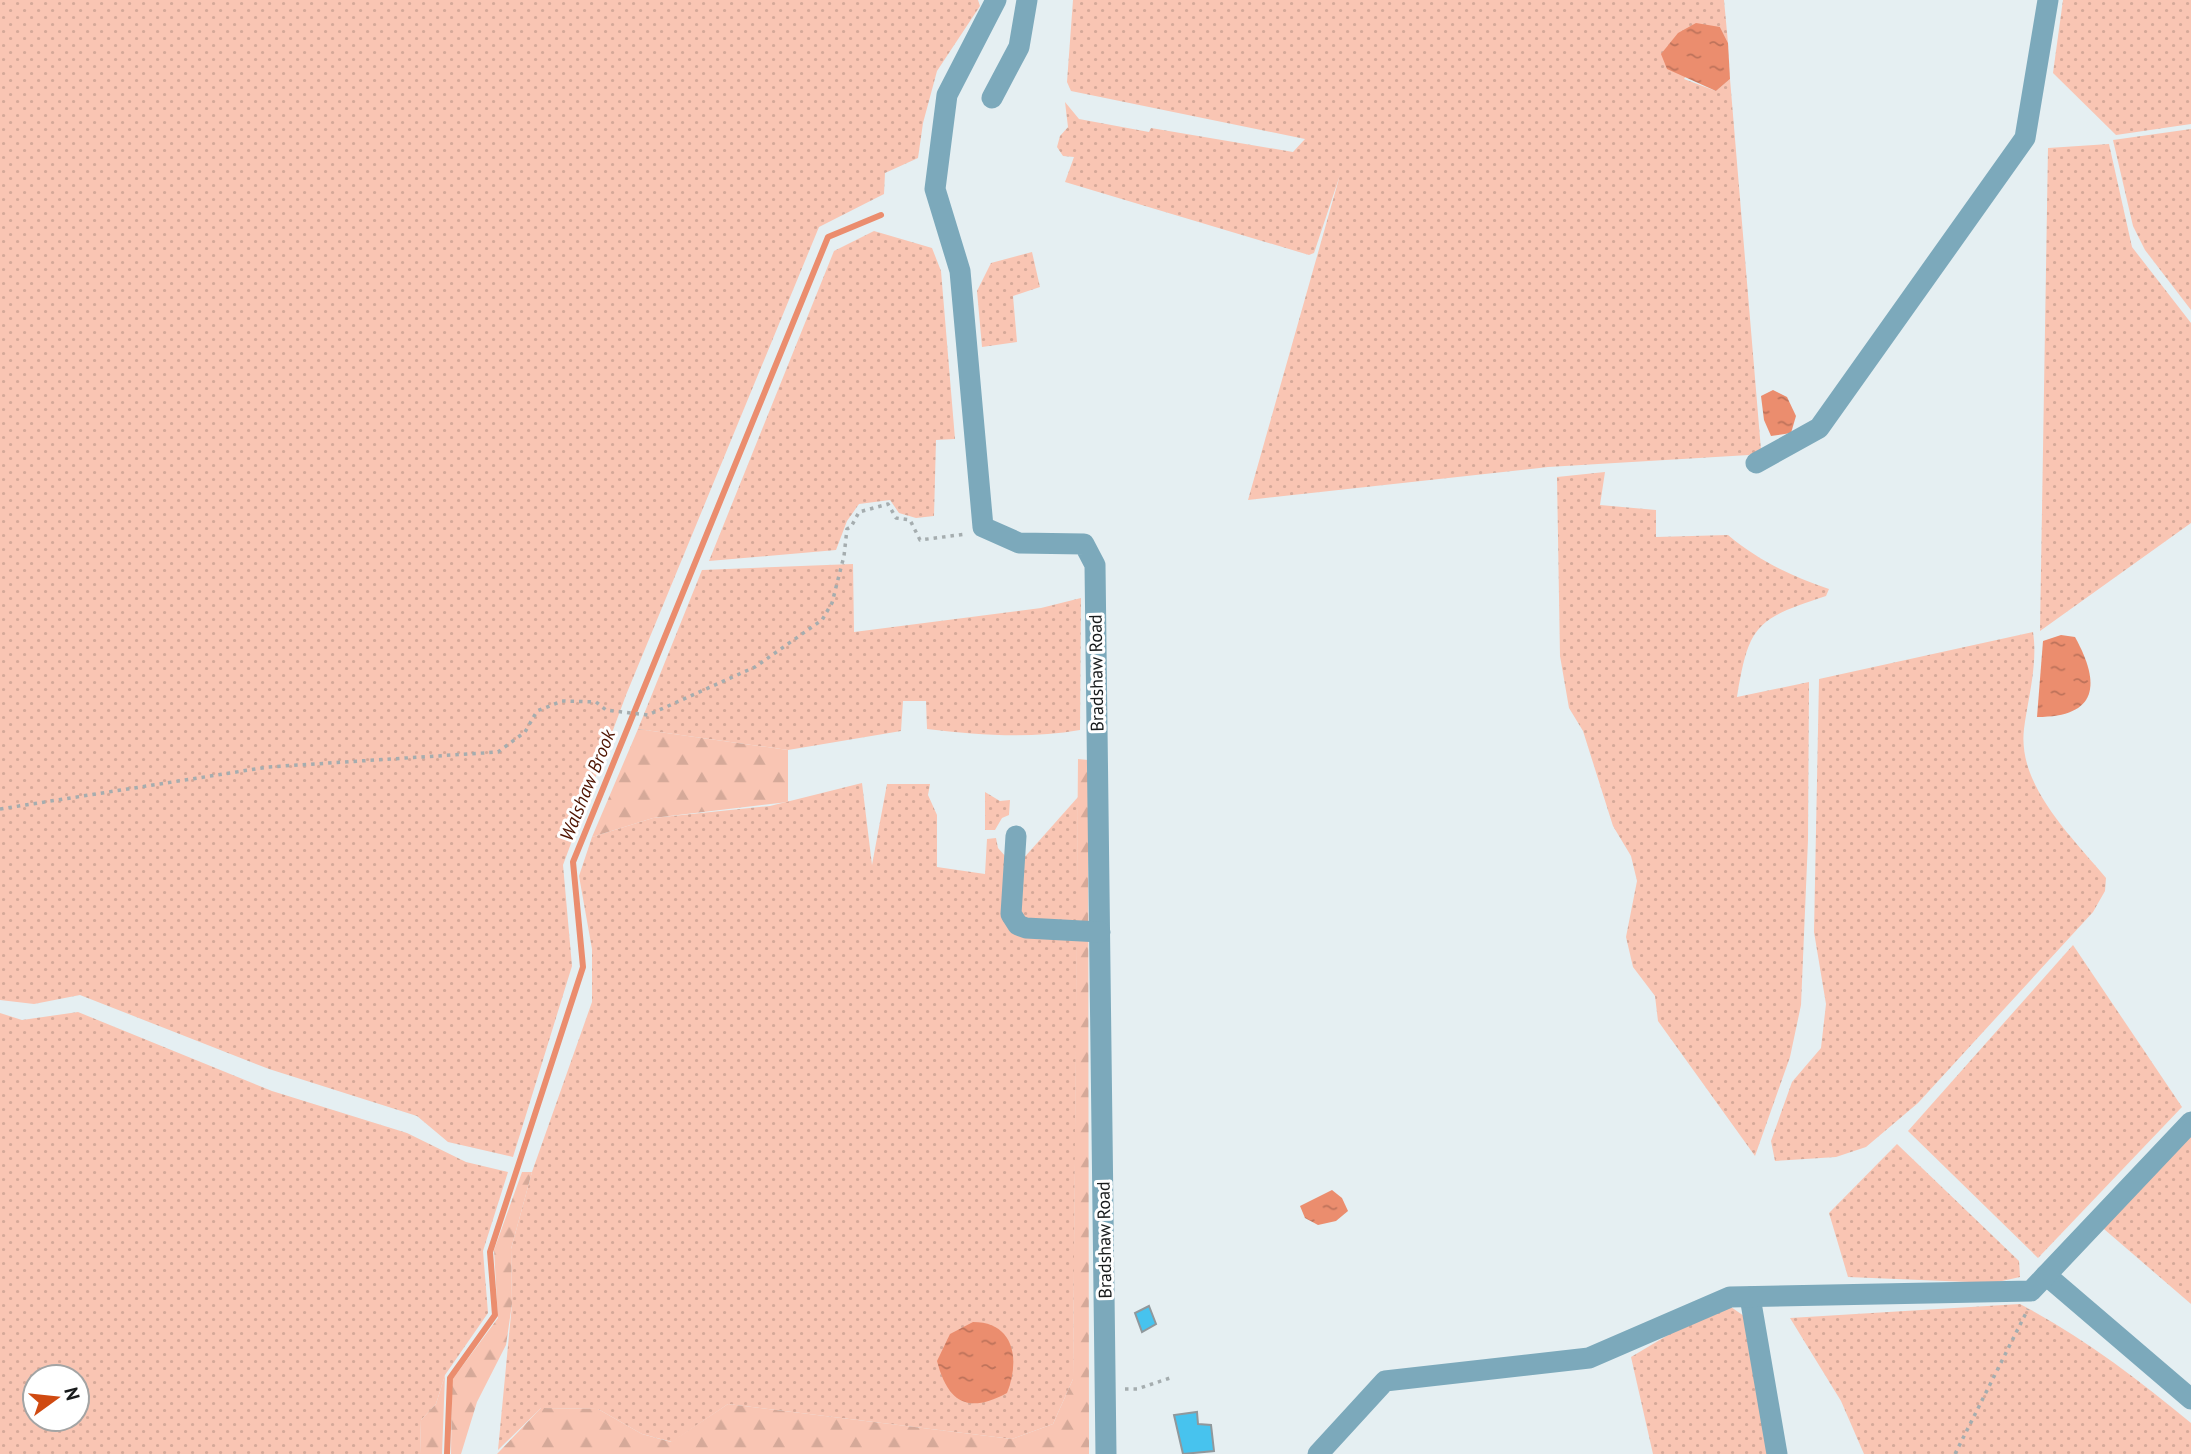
<svg xmlns="http://www.w3.org/2000/svg" width="2191" height="1454" font-family="'PT Sans',sans-serif">
	<defs>
		<pattern id="grass-dots" width="8" height="8" patternUnits="userSpaceOnUse" patternTransform="scale(1.75)"><rect width="8" height="8" fill="#f9c5b3"/><path d="M2 2h.1M6 6h.1" fill="none" stroke="#d5a999" stroke-width="1.8" stroke-linecap="round"/></pattern>
		<pattern id="forest-firs" width="22" height="20" patternUnits="userSpaceOnUse" patternTransform="scale(1.75)"><rect width="22" height="20" fill="#f9c5b3"/><path d="M5 1l3.5 6h-7zM16 11l3.5 6h-7z" fill="#d5a999"/></pattern>
		<pattern id="water-ripples" width="26" height="14" patternUnits="userSpaceOnUse" patternTransform="scale(1.75)"><rect width="26" height="14" fill="#eb8d6e"/><path d="M2 4q2-2 4 0t4 0M15 11q2-2 4 0t4 0" fill="none" stroke="#bd725a"/></pattern>
	</defs>
	<rect width="100%" height="100%" fill="#e5eff2"/>
	<g fill="url(#grass-dots)" fill-rule="evenodd">
		<polygon points="0,0 978,0 980,6 937,71 923,123 918,158 885,173 884,194 819,227 626,695 563,865 572,966 513,1157 448,1142 417,1116 269,1069 80,995 34,1004 0,1000"/>
		<polygon points="1073,0 1724,0 1728,43 1720,27 1684,79 1716,91 1730,79 1761,450 1749,455 1548,467 1248,500 1340,175 1314,253 1309,255 1065,182 1074,157 1063,156 1057,147 1060,136 1068,127 1065,102 1079,119 1149,132 1151,128 1293,152 1305,139 1071,91 1067,82"/>
		<polygon points="2063,0 2191,0 2191,124 2116,135 2053,73"/>
		<polygon points="2191,129 2191,310 2145,250 2133,226 2113,140"/>
		<polygon points="2109,144 2132,247 2191,323 2191,523 2040,631 2048,148"/>
		<polygon points="874,231 932,248 941,271 955,439 936,440 934,516 916,518 899,513 890,500 859,504 847,521 836,550 709,561 834,251"/>
		<polygon points="1032,252 1040,287 1013,296 1017,342 982,347 977,291 991,263"/>
		<path d="M1605,472L1600,505L1656,510V537L1728,535C1759,561 1791,576 1829,589L1826,596C1756,619 1749,624 1737,697L1809,682L1808,840L1801,1005L1790,1057L1755,1156L1658,1021L1655,996L1633,967L1626,937L1637,881L1631,856L1613,826L1583,731L1569,708L1560,656L1557,477Z"/>
		<path d="M853,564L854,632L1041,608L1081,598L1080,730C1028,739 979,735 927,729L926,701H903L901,731L788,750L638,729L702,570Z"/>
		<path d="M2033,632C2038,664 2028,698 2024,729C2017,786 2073,838 2106,878L2105,891L2093,912L1918,1103L1866,1147L1836,1157L1775,1161L1771,1141L1792,1082L1821,1048L1826,1004L1814,932L1819,679Z"/>
		<polygon points="862,783 872,865 887,784 930,784 928,795 937,815 937,867 985,874 987,839 996,838 998,848 1006,857 1003,909 1077,941 1073,1379 1053,1424 1012,1439 728,1404 672,1442 642,1434 598,1409 541,1408 498,1450 512,1304 511,1249 532,1172 592,1002 592,949 579,876 592,837 653,818 770,806"/>
		<polygon points="985,792 1000,801 1010,800 1009,815 1002,818 995,830 985,830"/>
		<polygon points="1078,797 1077,924 1024,918 1019,911 1022,860"/>
		<polygon points="2073,945 2182,1107 2038,1258 1908,1131"/>
		<path d="M78,1012L272,1091L407,1133L466,1162L508,1172L483,1251L488,1313L445,1375L436,1404L421,1420L420,1454H0V1013L22,1020ZM35,1377H77V1419H35Z"/>
		<polygon points="2191,1129 2191,1304 2097,1223"/>
		<polygon points="1897,1144 2019,1261 2020,1277 1993,1283 1848,1277 1829,1213"/>
		<path d="M2020,1304C2080,1335 2138,1379 2191,1423V1454H1864L1841,1401L1790,1318Z"/>
		<polygon points="1728,1305 1747,1318 1771,1454 1653,1454 1631,1357 1700,1316"/>
	</g>
	<g fill="url(#forest-firs)">
		<polygon points="638,729 788,750 788,802 653,818 592,837"/>
		<polygon points="1078,759 1088,760 1089,1454 497,1454 541,1408 598,1409 642,1434 671,1442 728,1404 1012,1439 1053,1424 1073,1379"/>
		<polygon points="522,1172 532,1172 511,1249 512,1304 506,1345 477,1402 461,1454 451,1454 452,1380 498,1318 494,1250"/>
		<polygon points="445,1375 442,1454 420,1454 421,1420 436,1404"/>
	</g>
	<g fill="url(#water-ripples)">
		<polygon points="1696,23 1720,27 1728,43 1730,79 1716,91 1667,69 1661,54 1678,33"/>
		<polygon points="1773,390 1787,397 1796,416 1791,433 1771,436 1764,420 1761,396"/>
		<path d="M2061,635L2075,637C2101,684 2098,717 2037,717L2043,641Z"/>
		<polygon points="1332,1190 1342,1198 1348,1211 1336,1221 1318,1225 1305,1218 1300,1206"/>
		<path d="M973,1322C1015,1322 1020,1361 1007,1393C968,1414 948,1403 937,1361L950,1334Z"/>
	</g>
	<g fill="none" stroke-linecap="round" stroke-linejoin="round">
		<polyline stroke="#eb8d6e" stroke-width="6" points="447,1454 450,1378 495,1315 490,1252 583,967 573,862 828,237 881,215"/>
	</g>
	<g fill="#47c3ee" stroke="#90989c" stroke-width="2">
		<polygon points="1149,1306 1156,1324 1142,1332 1135,1313"/>
		<polygon points="1197,1412 1198,1424 1211,1425 1214,1451 1183,1454 1174,1415"/>
	</g>
	<g fill="none" stroke-linecap="round" stroke-linejoin="round">
		<g stroke="#a5adaf" stroke-width="3.5" stroke-dasharray="3.5 5" stroke-linecap="butt">
			<polyline points="0,809 268,767 498,752 525,732 537,711 562,701 596,702 606,710 648,715 755,667 822,620 832,603 844,556 847,529 851,527 859,512 888,504 896,518 910,520 920,540 966,534"/>
			<polyline points="1125,1389 1137,1389 1170,1378"/>
			<polyline points="1955,1454 2028,1309"/>
		</g>
		<g stroke="#7ca9bb" stroke-width="21">
			<polyline points="996,0 947,95 935,189 960,271 983,527 1019,543 1084,544 1095,565 1106,1454"/>
			<polyline points="992,98 1019,47 1027,0"/>
			<polyline points="1756,463 1819,428 2025,138 2048,0"/>
			<polyline points="1016,836 1011,914 1018,925 1026,928 1100,932"/>
			<polyline points="2046,1275 2191,1399"/>
			<polyline points="1750,1297 1777,1454"/>
			<polyline points="1318,1454 1385,1381 1589,1358 1730,1297 2031,1291 2191,1122"/>
		</g>
	</g>
	<g text-anchor="middle" dominant-baseline="central" stroke-width="6" stroke-linejoin="round" paint-order="stroke">
		<g font-size="18" fill="#181b1c" stroke="#fff">
			<text transform="translate(1096 673) rotate(-91)">Bradshaw Road</text>
			<text transform="translate(1104 1240) rotate(-91)">Bradshaw Road</text>
		</g>
		<g font-size="19" font-style="italic" fill="#4e1400" stroke="#fff">
			<text transform="translate(587 785) rotate(-68)">Walshaw Brook</text>
		</g>
	</g>
	<g transform="translate(56 1398) rotate(75)"><circle r="33" fill="#ffffff" stroke="#a3a4a4" stroke-width="2"/>
	<path d="M0-5L12 26L0 18L-12 26Z" fill="#d04a11"/>
	<text y="-10" font-size="19" font-weight="bold" text-anchor="middle" fill="#181b1c">N</text>
	</g>
</svg>
